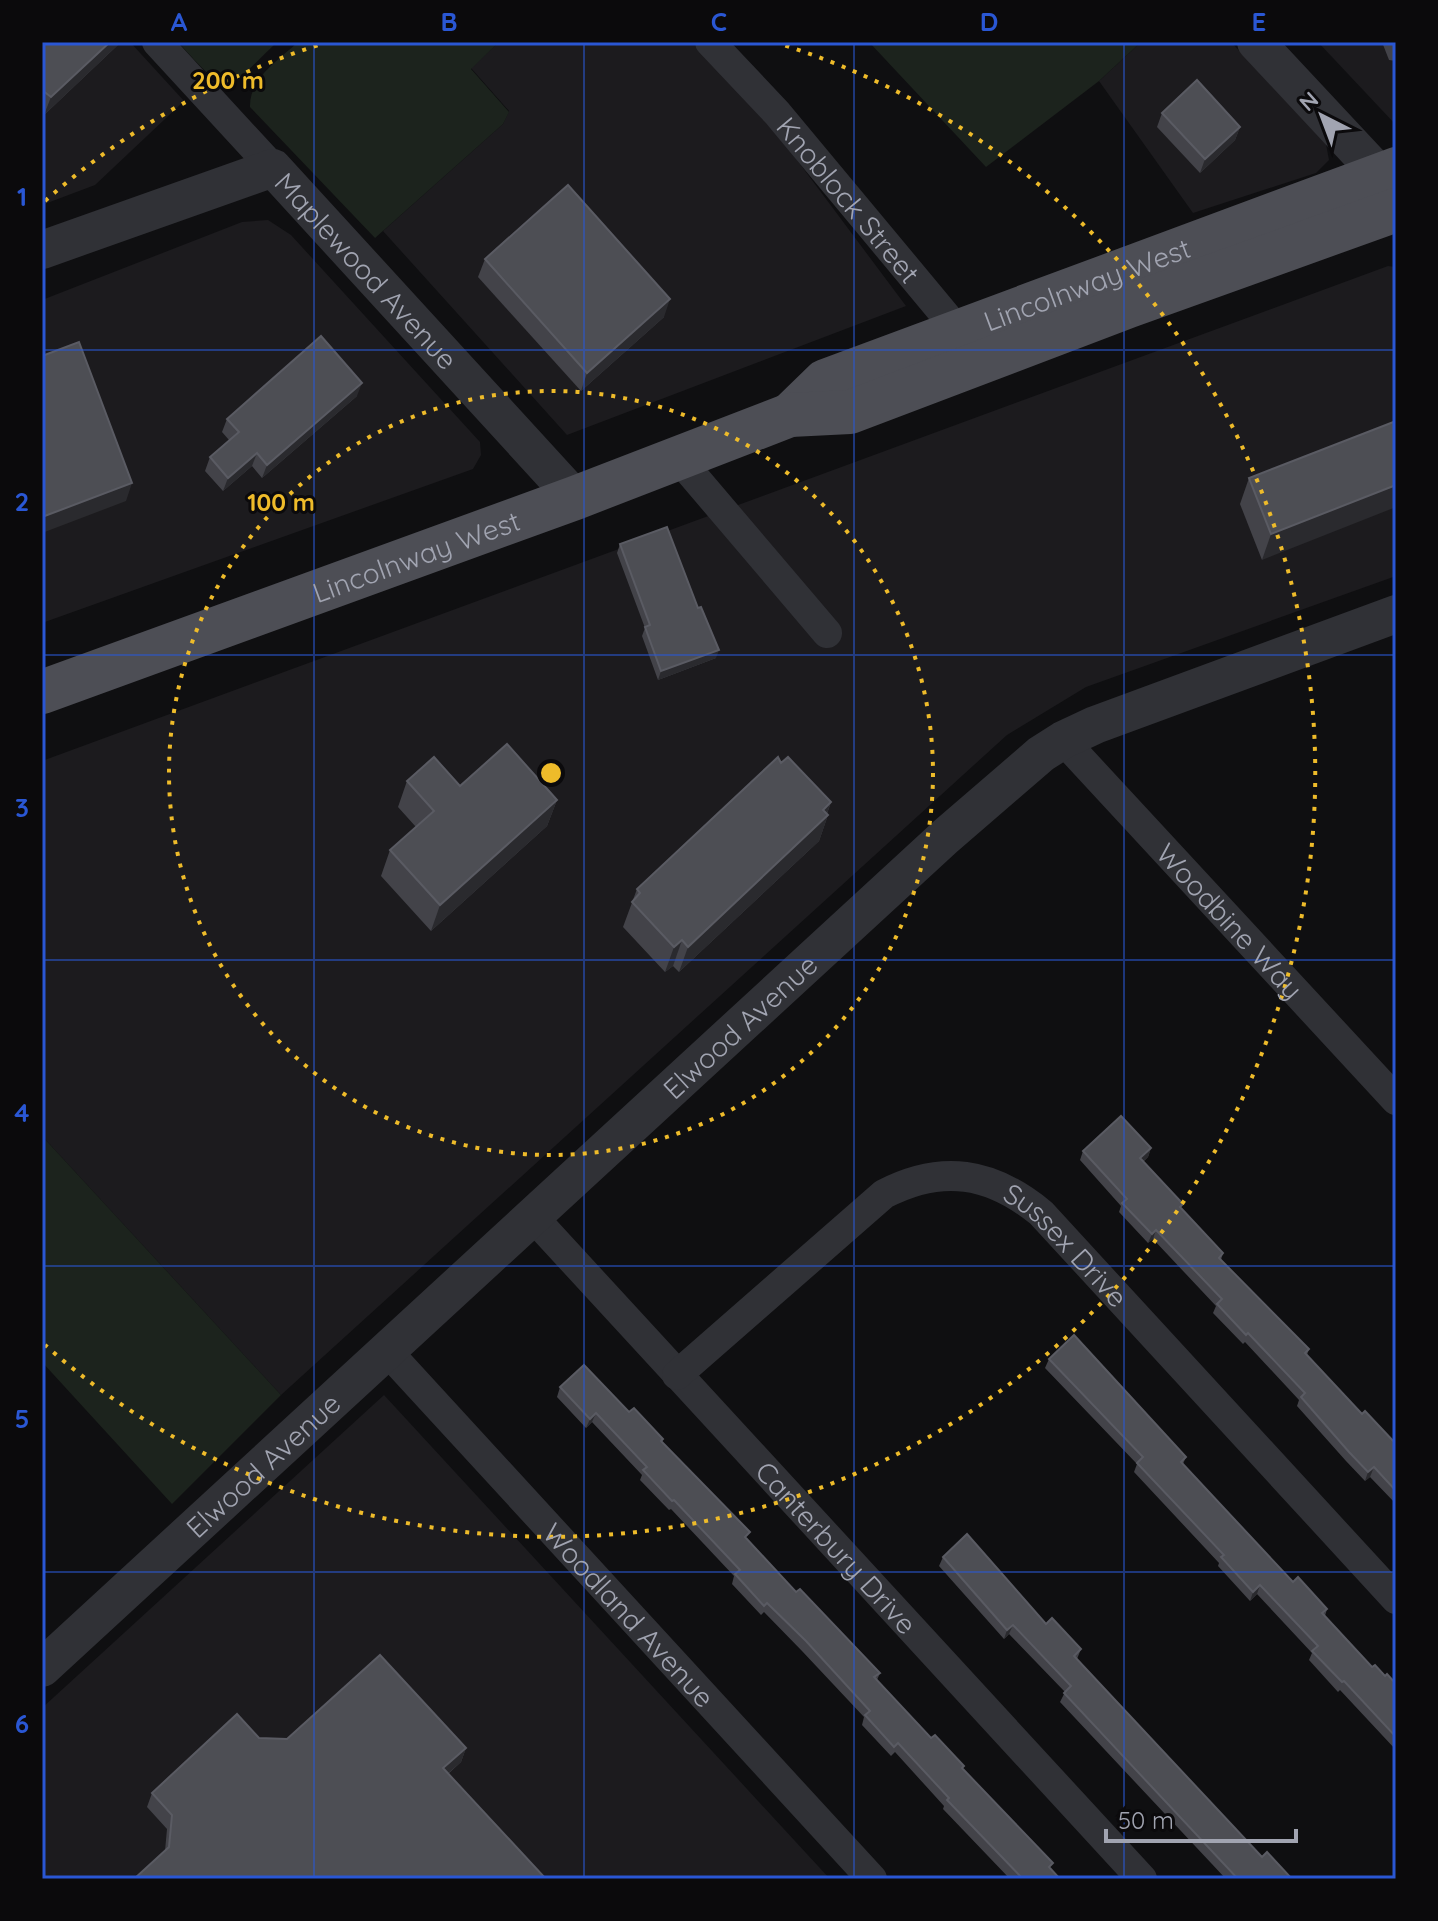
<svg xmlns="http://www.w3.org/2000/svg" width="1438" height="1921" font-family="Quicksand,sans-serif">
	<rect width="100%" height="100%" fill="#0f0f11"/>
	<g fill="#1c1b1e">
		<polygon points="42,42 130,42 184,101 95,185 42,205"/>
		<polygon points="499,42 692,42 782,140 906,306 567,435 383,231 503,124 509,111 471,68"/>
		<polygon points="1141,42 1231,42 1326,144 1329,160 1316,173 1193,213 1099,81"/>
		<polygon points="1318,42 1396,42 1396,125"/>
		<polygon points="268,220 291,235 480,442 481,455 473,469 42,623 42,300 242,222"/>
		<polygon points="1388,266 1396,267 1396,576 1086,687 1007,735 281,1395 42,1136 42,761"/>
		<polygon points="384,1395 830,1879 42,1879 42,1708"/>
	</g>
	<g fill="#1c231d">
		<path d="M178,42H277C223,94 230,99 178,42Z"/>
		<path d="M298,42H499L471,69L509,112L503,124L375,238L250,107C249,78 279,60 298,42Z"/>
		<polygon points="869,42 1141,42 1099,81 986,167"/>
		<polygon points="42,1136 281,1395 172,1504 42,1362"/>
	</g>
	<g fill="none" stroke-linecap="round" stroke-linejoin="round">
		<g stroke="#303136" stroke-width="30">
			<polyline points="157,42 273,168"/>
			<path id="s1" d="M710,42L777,113L970,345"/>
			<polyline points="679,459 827,633"/>
			<path id="s2" d="M1063,740L1396,1100"/>
			<path id="s3" d="M532,1216L1142,1879"/>
			<path id="s4" d="M387,1351L872,1879"/>
			<path id="s5" d="M677,1375L884,1194C942,1164 991,1172 1041,1213L1396,1599"/>
		</g>
		<g stroke="#303136" stroke-width="38">
			<polyline points="1256,42 1396,192"/>
			<path id="s6" d="M42,250L273,168L575,498"/>
			<path id="s7" d="M42,1668L946,836L1041,754L1063,740L1095,725L1396,614"/>
		</g>
		<g stroke="#4d4e55" stroke-width="44">
			<path id="s8" d="M790,415L825,381L1396,169"/>
			<path id="s9" d="M42,692L575,498L790,415L850,412L1129,306L1396,210"/>
		</g>
	</g>
	<g fill="#434349">
		<polygon points="42,42 121,42 44,115 42,113"/>
		<polygon points="1382,42 1396,42 1396,61 1389,60"/>
		<polygon points="1162,113 1240,127 1235,140 1200,173 1157,127"/>
		<polygon points="485,259 664,317 581,391 478,277"/>
		<polygon points="357,396 262,478 252,466 223,491 205,471 210,457 229,440 222,432 227,419"/>
		<polygon points="1396,421 1262,560 1240,504 1249,478"/>
		<polygon points="620,544 716,658 658,680 642,636 645,628 617,553"/>
		<polygon points="781,763 831,802 827,814 828,815 819,841 679,972 673,966 665,972 623,927 637,889"/>
		<polygon points="407,781 460,786 557,800 547,826 431,931 381,876 390,850 416,827 398,807"/>
		<polygon points="1151,1148 1148,1157 1143,1162 1182,1209 1223,1253 1221,1260 1309,1349 1307,1355 1362,1414 1396,1444 1396,1504 1370,1477 1365,1481 1346,1461 1297,1406 1299,1400 1245,1342 1243,1344 1213,1313 1216,1306 1153,1239 1148,1243 1119,1212 1121,1206 1080,1160 1083,1151"/>
		<polygon points="1049,1359 1186,1457 1183,1464 1293,1582 1327,1609 1325,1616 1372,1667 1396,1684 1396,1755 1394,1754 1396,1750 1340,1690 1338,1692 1309,1660 1312,1653 1257,1594 1250,1601 1218,1566 1219,1563 1134,1472 1137,1464 1045,1368"/>
		<polygon points="560,1387 629,1412 663,1439 662,1442 747,1540 796,1592 880,1673 877,1680 931,1738 963,1769 1060,1879 1010,1879 943,1809 944,1806 895,1752 891,1756 862,1725 864,1717 802,1651 764,1612 761,1615 732,1584 734,1576 671,1509 669,1510 640,1480 642,1475 592,1422 586,1428 557,1397"/>
		<polygon points="943,1557 1046,1624 1081,1649 1077,1659 1262,1857 1292,1879 1226,1879 1060,1702 1065,1692 1009,1634 1004,1639 939,1566"/>
		<polygon points="259,1738 466,1748 461,1762 448,1774 165,1851 167,1829 147,1807 152,1793"/>
	</g>
	<g fill="#2a2a2e">
		<polygon points="110,42 121,42 44,115 51,97"/>
		<polygon points="1240,127 1235,140 1200,173 1205,159"/>
		<polygon points="670,299 664,317 581,391 587,373"/>
		<polygon points="362,383 357,396 262,478 267,465"/>
		<polygon points="257,453 252,466 223,491 228,478"/>
		<polygon points="132,483 126,501 42,533 42,517"/>
		<polygon points="1396,485 1396,507 1262,560 1271,534"/>
		<polygon points="719,650 716,658 658,680 661,671"/>
		<polygon points="557,800 547,826 431,931 440,905"/>
		<polygon points="831,802 825,819 828,815 819,841 679,972 688,947"/>
		<polygon points="682,940 673,966 665,972 674,947"/>
		<polygon points="1151,1148 1148,1157 1136,1167 1140,1158"/>
		<polygon points="1156,1230 1153,1239 1148,1243 1152,1234"/>
		<polygon points="596,1413 592,1422 586,1428 590,1419"/>
		<polygon points="1374,1467 1370,1477 1365,1481 1368,1472"/>
		<polygon points="1260,1585 1257,1594 1250,1601 1253,1592"/>
		<polygon points="1013,1625 1009,1634 1004,1639 1007,1630"/>
		<polygon points="466,1748 461,1762 438,1782 443,1768"/>
	</g>
	<g fill="#4d4e54" stroke="#5a5b63" stroke-width="2">
		<polygon points="42,42 110,42 51,97 42,90"/>
		<polygon points="1197,80 1240,127 1205,159 1162,113"/>
		<polygon points="568,185 670,299 587,373 485,259"/>
		<polygon points="321,336 362,383 267,465 257,453 228,478 210,457 239,432 227,419"/>
		<polygon points="79,342 132,483 42,517 42,356"/>
		<polygon points="1396,421 1396,485 1271,534 1249,478"/>
		<polygon points="667,527 698,608 701,607 719,650 661,671 645,627 650,625 620,544"/>
		<polygon points="507,744 557,800 440,905 390,850 434,811 407,781 434,757 460,786"/>
		<polygon points="778,757 781,763 788,757 831,802 823,810 828,815 688,947 682,940 674,947 632,902 640,893 637,889"/>
		<polygon points="1121,1116 1151,1148 1140,1158 1183,1204 1180,1207 1223,1253 1219,1258 1309,1349 1305,1353 1362,1414 1365,1411 1396,1444 1396,1491 1374,1467 1368,1472 1349,1452 1301,1397 1305,1393 1248,1333 1246,1335 1217,1304 1222,1299 1156,1230 1152,1234 1122,1203 1127,1199 1083,1151"/>
		<polygon points="1074,1335 1186,1457 1181,1462 1293,1582 1298,1577 1327,1609 1322,1613 1372,1667 1375,1665 1385,1676 1387,1674 1396,1684 1396,1737 1344,1681 1342,1682 1312,1651 1318,1646 1260,1585 1253,1592 1221,1557 1224,1555 1137,1463 1143,1457 1049,1359"/>
		<polygon points="584,1365 629,1412 634,1408 663,1439 661,1441 750,1532 745,1537 796,1592 800,1589 880,1673 874,1677 931,1738 935,1735 964,1766 962,1768 1053,1863 1049,1867 1060,1879 1023,1879 947,1800 949,1798 898,1743 894,1747 865,1715 870,1711 806,1641 767,1603 764,1606 735,1574 740,1570 674,1500 672,1501 643,1470 647,1467 596,1413 590,1419 560,1387"/>
		<polygon points="967,1534 1046,1624 1052,1618 1081,1649 1074,1656 1262,1857 1267,1852 1292,1879 1238,1879 1064,1693 1071,1686 1013,1625 1007,1630 943,1557"/>
		<polygon points="380,1655 466,1748 443,1768 546,1879 134,1879 169,1847 172,1815 152,1793 237,1714 259,1738 287,1739"/>
	</g>
	<path fill="none" stroke="#2a57d4" stroke-width="2" stroke-opacity="0.55" d="M314,42V1879M584,42V1879M854,42V1879M1124,42V1879M42,350H1396M42,655H1396M42,960H1396M42,1266H1396M42,1572H1396"/>
	<g fill="none" stroke="#eebb2a" stroke-width="4" stroke-dasharray="4 8">
		<circle cx="551" cy="773" r="382"/>
		<path d="M45 201A764 764 0 0 1 328 42M774 42A764 764 0 1 1 45 1345"/>
	</g>
	<g text-anchor="middle" dominant-baseline="central" stroke-width="6" stroke-linejoin="round" paint-order="stroke">
		<g font-size="28" fill="#a1a4b1" stroke="#0b0a0c">
			<text stroke="none"><textPath href="#s1" startOffset="210">Knoblock Street</textPath></text>
			<text stroke="none"><textPath href="#s6" startOffset="384">Maplewood Avenue</textPath></text>
			<text stroke="none"><textPath href="#s8" startOffset="328">Lincolnway West</textPath></text>
			<text stroke="none"><textPath href="#s9" startOffset="398">Lincolnway West</textPath></text>
			<text stroke="none"><textPath href="#s2" startOffset="246">Woodbine Way</textPath></text>
			<text stroke="none"><textPath href="#s7" startOffset="948">Elwood Avenue</textPath></text>
			<text stroke="none"><textPath href="#s5" startOffset="484">Sussex Drive</textPath></text>
			<text stroke="none"><textPath href="#s7" startOffset="300">Elwood Avenue</textPath></text>
			<text stroke="none"><textPath href="#s3" startOffset="450">Canterbury Drive</textPath></text>
			<text stroke="none"><textPath href="#s4" startOffset="358">Woodland Avenue</textPath></text>
		</g>
	</g>
	<circle cx="551" cy="773" r="12" fill="#eebb2a" stroke="#0b0a0c" stroke-width="4"/>
	<g font-size="24" text-anchor="middle" font-weight="bold" fill="#eebb2a" stroke="#0b0a0c" stroke-width="6" stroke-linejoin="round" paint-order="stroke">
		<text x="228" y="89">200 m</text>
		<text x="281" y="511">100 m</text>
	</g>
	<rect width="1438" height="1921" fill="none" stroke="#0b0a0c" stroke-width="88"/>
	<g transform="translate(1322 116) rotate(318)" stroke="#0b0a0c" stroke-width="6" paint-order="stroke">
	<path d="M0-6L14 30L0 20L-14 30Z" fill="#a1a4b1"/>
	<text y="-12" font-size="22" font-weight="bold" text-anchor="middle" fill="#a1a4b1">N</text>
	</g>
	<path d="M1106 1829v12h190v-12" fill="none" stroke="#a1a4b1" stroke-width="4"/>
	<text x="1118" y="1829" font-size="24" fill="#a1a4b1" stroke="#0b0a0c" stroke-width="6" paint-order="stroke">50 m</text>
	<rect x="44" y="44" width="1350" height="1833" fill="none" stroke="#2a57d4" stroke-width="3"/>
	<g font-size="26" text-anchor="middle" font-weight="bold" fill="#2a57d4">
		<text x="179" y="31">A</text>
		<text x="449" y="31">B</text>
		<text x="719" y="31">C</text>
		<text x="989" y="31">D</text>
		<text x="1259" y="31">E</text>
		<text x="22" y="206">1</text>
		<text x="22" y="511">2</text>
		<text x="22" y="817">3</text>
		<text x="22" y="1122">4</text>
		<text x="22" y="1428">5</text>
		<text x="22" y="1733">6</text>
	</g>
</svg>
